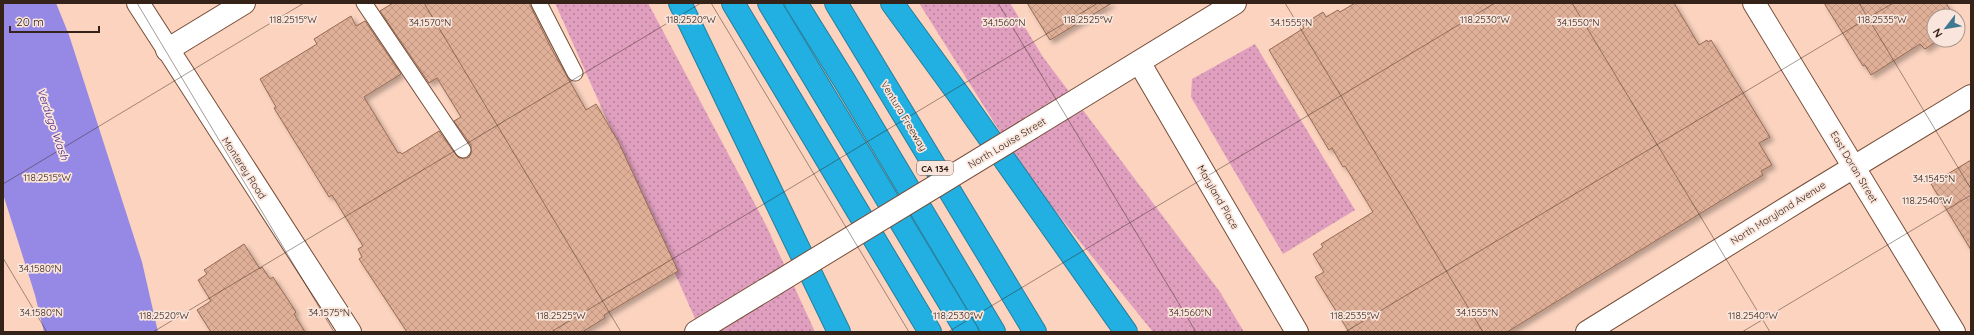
<svg xmlns="http://www.w3.org/2000/svg" width="1974" height="335" font-family="Quicksand,sans-serif">
	<defs>
		<pattern id="grass-dots" width="8" height="8" patternUnits="userSpaceOnUse"><rect width="8" height="8" fill="#e09fbf"/><path d="M2 2h.1M6 6h.1" fill="none" stroke="#b6819a" stroke-width="1.8" stroke-linecap="round"/></pattern>
		<pattern id="building-cross-hatch" width="8" height="8" patternUnits="userSpaceOnUse"><rect width="8" height="8" fill="#dfb097"/><path d="M0 0l8 8M0 8l8-8" fill="none" stroke="#c09782"/></pattern>
		<filter id="shadow"><feDropShadow dx="3.5" dy="3.5" stdDeviation="2" flood-color="#0004"/></filter>
	</defs>
	<rect width="100%" height="100%" fill="#fbd3bf"/>
	<g fill="url(#grass-dots)">
		<polygon points="555,3 648,3 766,225 815,332 701,332"/>
		<polygon points="919,3 1010,3 1043,57 1220,292 1244,332 1153,332 1031,181"/>
		<polygon points="1255,44 1355,210 1283,254 1191,97 1192,79"/>
	</g>
	<polygon fill="#9589e5" points="3,3 56,3 69,35 142,262 158,332 44,332 35,295 3,194"/>
	<g fill="url(#building-cross-hatch)" stroke="#966b54" filter="url(#shadow)">
		<polygon points="393,3 529,3 551,48 586,110 596,104 619,143 678,271 604,315 605,318 582,332 407,332 359,259 362,257 358,249 363,246 332,195 329,197 274,108 276,107 260,79 317,44 314,39 351,16 356,26 365,21 401,74 364,97 398,153 400,152 402,154 439,131 456,155 459,158 468,158 471,154 471,145 454,121 461,117 437,78 429,83 380,11"/>
		<polygon points="1027,3 1112,3 1050,40"/>
		<polygon points="1355,3 1674,3 1699,45 1707,40 1708,42 1711,40 1770,137 1759,143 1772,165 1761,171 1763,175 1507,332 1349,332 1315,277 1324,272 1313,254 1323,247 1321,244 1373,212 1345,166 1343,167 1332,148 1329,150 1269,50 1304,28 1302,25 1323,12 1326,17 1338,10 1340,12"/>
		<polygon points="1824,3 1946,3 1954,16 1934,16 1934,40 1939,40 1925,49 1920,44 1871,75 1865,65 1863,66"/>
		<polygon points="1971,160 1971,250 1931,184"/>
		<polygon points="244,244 260,269 262,267 270,279 273,277 296,312 294,314 305,332 211,332 197,310 211,301 198,280 207,274 204,270"/>
	</g>
	<g fill="none" stroke-linecap="round" stroke-linejoin="round">
		<defs>
			<g id="lane">
				<polyline points="364,3 463,150"/>
				<polyline points="539,3 575,73"/>
			</g>
			<g id="street">
				<polyline points="167,50 244,3"/>
				<polyline points="1139,62 1297,332"/>
				<polyline points="1587,332 1811,193 1971,96"/>
			</g>
			<g id="secondary">
				<polyline points="138,3 350,332"/>
				<polyline points="1754,3 1954,332"/>
				<polyline points="1031,128 1235,3"/>
				<polyline points="696,332 765,290"/>
			</g>
			<g id="highway">
				<polyline points="680,3 839,332"/>
				<polyline points="733,3 930,332"/>
				<polyline points="769,3 967,332"/>
				<polyline points="796,3 844,80 994,332"/>
				<polyline points="836,3 1035,332"/>
				<polyline points="892,3 959,95 1126,332"/>
			</g>
		</defs>
		<use href="#lane" stroke="#764d38" stroke-width="17"/>
		<use href="#street" stroke="#764d38" stroke-width="24"/>
		<use href="#secondary" stroke="#764d38" stroke-width="24"/>
		<use href="#highway" stroke="#287f9b" stroke-width="24"/>
		<use href="#lane" stroke="#fff" stroke-width="15"/>
		<use href="#street" stroke="#fff" stroke-width="22"/>
		<use href="#secondary" stroke="#fff" stroke-width="22"/>
		<use href="#highway" stroke="#21b0e1" stroke-width="22"/>
		<defs>
			<polyline id="secondary-bridge" points="765,290 1031,128"/>
		</defs>
		<use href="#secondary-bridge" stroke="#764d38" stroke-width="24" stroke-linecap="butt"/>
		<use href="#secondary-bridge" stroke="#fff" stroke-width="22"/>
	</g>
	<path fill="none" stroke="#352319" stroke-width="1" stroke-opacity="0.45" d="M137,3L334,332M424,3L621,332M711,3L909,332M998,3L1196,332M1285,3L1483,332M1572,3L1770,332M1859,3L1971,189M3,184L304,3M3,258L47,332M153,332L701,3M551,332L1098,3M948,332L1495,3M1345,332L1893,3M1742,332L1971,195"/>
	<g text-anchor="middle" dominant-baseline="central" stroke-width="3.5" stroke-linejoin="round" paint-order="stroke">
		<rect fill="#f9e5db" stroke="#705d53" stroke-width="1" x="917" y="161" width="36" height="14" rx="3"/>
		<g font-size="9" font-weight="bold" fill="#352319">
			<text x="935" y="168">CA 134</text>
		</g>
		<g font-size="10" fill="#352319" stroke="#f9e5db">
			<text transform="translate(904 116) rotate(59)">Ventura Freeway</text>
			<text transform="translate(1007 143) rotate(-31)">North Louise Street</text>
			<text transform="translate(1854 167) rotate(59)">East Doran Street</text>
			<text transform="translate(244 168) rotate(57)">Monterey Road</text>
			<text transform="translate(1218 197) rotate(60)">Maryland Place</text>
			<text transform="translate(1778 213) rotate(-32)">North Maryland Avenue</text>
		</g>
		<g font-size="11" font-style="italic" fill="#3a1884" stroke="#f9e5db">
			<text transform="translate(53 124) rotate(71)">Verdugo Wash</text>
		</g>
	</g>
	<g font-size="10" text-anchor="middle" fill="#352319" stroke="#f9e5db" stroke-width="3.5" stroke-linejoin="round" paint-order="stroke">
		<text x="1882" y="23">118.2535°W</text>
		<text x="293" y="23">118.2515°W</text>
		<text x="691" y="23">118.2520°W</text>
		<text x="1088" y="23">118.2525°W</text>
		<text x="1485" y="23">118.2530°W</text>
		<text x="1004" y="26">34.1560°N</text>
		<text x="1291" y="26">34.1555°N</text>
		<text x="1578" y="26">34.1550°N</text>
		<text x="430" y="26">34.1570°N</text>
		<text x="47" y="181">118.2515°W</text>
		<text x="1934" y="182">34.1545°N</text>
		<text x="1927" y="204">118.2540°W</text>
		<text x="40" y="272">34.1580°N</text>
		<text x="41" y="316">34.1580°N</text>
		<text x="329" y="316">34.1575°N</text>
		<text x="1190" y="316">34.1560°N</text>
		<text x="1477" y="316">34.1555°N</text>
		<text x="164" y="319">118.2520°W</text>
		<text x="561" y="319">118.2525°W</text>
		<text x="958" y="319">118.2530°W</text>
		<text x="1355" y="319">118.2535°W</text>
		<text x="1753" y="319">118.2540°W</text>
	</g>
	<rect width="1974" height="335" fill="none" stroke="#352319" stroke-width="8"/>
	<g transform="translate(1946 28) rotate(239)"><circle r="19" fill="#f9e5db" stroke="#ab978d"/>
	<path d="M0-3L7 15L0 10L-7 15Z" fill="#3f7891"/>
	<text y="-6" font-size="11" font-weight="bold" text-anchor="middle" fill="#352319">N</text>
	</g>
	<path d="M10 26v6h89v-6" fill="none" stroke="#352319" stroke-width="2"/>
	<text x="16" y="26" font-size="12" fill="#352319" stroke="#f9e5db" stroke-width="3" paint-order="stroke">20 m</text>
</svg>
